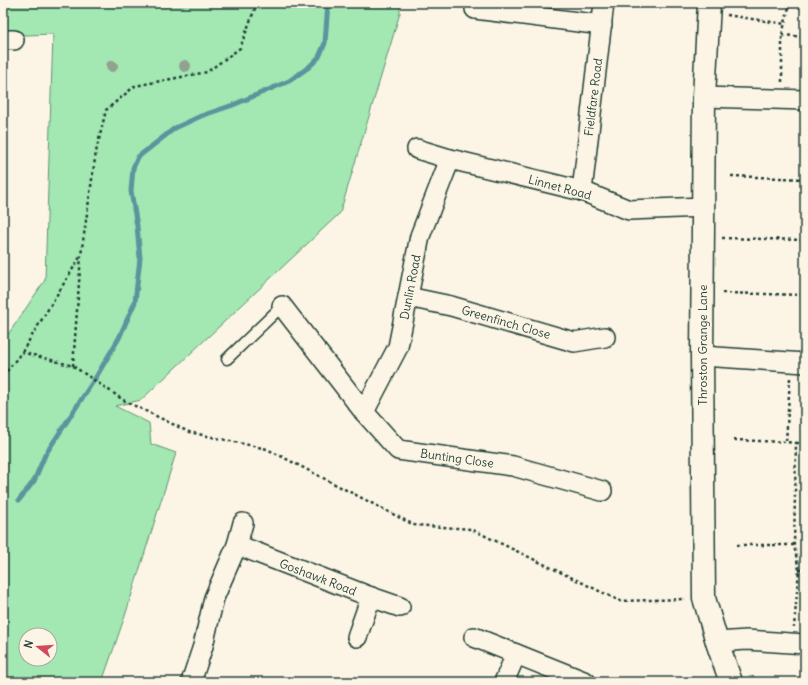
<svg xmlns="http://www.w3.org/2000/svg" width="808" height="685" font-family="Delius,sans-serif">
	<rect width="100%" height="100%" fill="#fcf5e5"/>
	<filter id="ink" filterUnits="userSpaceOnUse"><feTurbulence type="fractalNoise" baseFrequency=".025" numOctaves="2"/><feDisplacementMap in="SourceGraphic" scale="8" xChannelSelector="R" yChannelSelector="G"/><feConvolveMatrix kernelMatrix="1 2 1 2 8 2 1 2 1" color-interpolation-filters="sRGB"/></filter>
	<g filter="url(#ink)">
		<path fill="#a3e7b2" stroke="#619273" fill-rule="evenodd" d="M3,3H400V13L340,213L141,400L115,406L149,423L151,444L176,453L125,616L102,682H3V342L45,280L53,34L3,36ZM26,635H50V659H26Z"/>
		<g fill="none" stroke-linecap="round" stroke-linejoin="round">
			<polyline stroke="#5c949e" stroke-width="5" points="19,500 34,481 45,455 96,377 119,338 135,302 140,258 137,226 131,191 133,168 138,157 175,128 201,116 233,105 289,81 309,67 319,57 325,43 328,3"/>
			<defs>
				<polyline id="service" points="227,359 282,306"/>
				<g id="minor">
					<polyline points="475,9 602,25"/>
					<polyline points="3,40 14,40"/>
					<polyline points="704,97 805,100"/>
					<polyline points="417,149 450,159 582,191 629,210 704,207"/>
					<polyline points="582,191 604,3"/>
					<polyline points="408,297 451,306 574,342 605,337"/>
					<polyline points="282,306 364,412 398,450 513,466 602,491"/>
					<polyline points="702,356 805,363"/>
					<polyline points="364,412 398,347 420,236 450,159"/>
					<polyline points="237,545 371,597 400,607"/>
					<polyline points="357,637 371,597"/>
					<polyline points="474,637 586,682"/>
					<polyline points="717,642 747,640 805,644"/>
					<polyline points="191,682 203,646 214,598 237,545 243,523"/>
					<polyline points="504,682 516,654"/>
				</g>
				<polyline id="tertiary" points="709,3 704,97 702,356 704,598 717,642 731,682"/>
			</defs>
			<use href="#service" stroke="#1f3d34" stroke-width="13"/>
			<use href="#minor" stroke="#1f3d34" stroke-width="22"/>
			<use href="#tertiary" stroke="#1f3d34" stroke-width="25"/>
			<g stroke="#1f3d34" stroke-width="2.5" stroke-dasharray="3 3" stroke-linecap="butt">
				<polyline points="727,15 785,24"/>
				<polyline points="782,35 805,37"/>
				<polyline points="782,82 782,35 790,3"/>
				<polyline points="731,176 805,179"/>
				<polyline points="722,238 805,240"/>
				<polyline points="722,293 805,295"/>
				<polyline points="22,352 80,257"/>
				<polyline points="73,366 81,255 96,152 106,110 135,86 207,72 240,48 257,3"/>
				<polyline points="3,376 22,352 73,366 125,401 189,432 267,449 414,525 471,529 620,601 685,599"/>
				<polyline points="790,378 786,442 796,443 794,545 799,570 794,627"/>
				<polyline points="734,440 786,442"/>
				<polyline points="796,443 805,443"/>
				<polyline points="737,545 794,545"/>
				<polyline points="799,570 805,570"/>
			</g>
			<use href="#service" stroke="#fcf5e5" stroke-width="10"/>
			<use href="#minor" stroke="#fcf5e5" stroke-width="19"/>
			<use href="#tertiary" stroke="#fcf5e5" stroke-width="22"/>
		</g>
		<g fill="#91a291">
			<circle cx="112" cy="66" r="6"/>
			<circle cx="185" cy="66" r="6"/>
		</g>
	</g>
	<g text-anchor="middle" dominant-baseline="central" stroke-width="3.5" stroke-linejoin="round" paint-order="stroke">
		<g font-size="12" fill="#1f3d34" stroke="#fcf5e5">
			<text transform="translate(593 97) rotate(-83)">Fieldfare Road</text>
			<text transform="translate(560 187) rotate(15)">Linnet Road</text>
			<text transform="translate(410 287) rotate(-79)">Dunlin Road</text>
			<text transform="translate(506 322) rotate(16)">Greenfinch Close</text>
			<text transform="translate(702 345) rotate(-90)">Throston Grange Lane</text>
			<text transform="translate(457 458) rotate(8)">Bunting Close</text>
			<text transform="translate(318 577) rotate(21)">Goshawk Road</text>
		</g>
	</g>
	<rect width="808" height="685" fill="none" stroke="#fcf5e5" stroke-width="16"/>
	<rect x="8" y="8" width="792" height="669" fill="none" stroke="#1f3d34" stroke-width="1.5" filter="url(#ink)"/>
	<g transform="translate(38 647) rotate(287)"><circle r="19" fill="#fcf5e5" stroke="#a4ab9e"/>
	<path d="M0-3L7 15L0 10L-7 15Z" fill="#d1495b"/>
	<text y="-6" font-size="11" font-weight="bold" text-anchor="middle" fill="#1f3d34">N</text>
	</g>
</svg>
